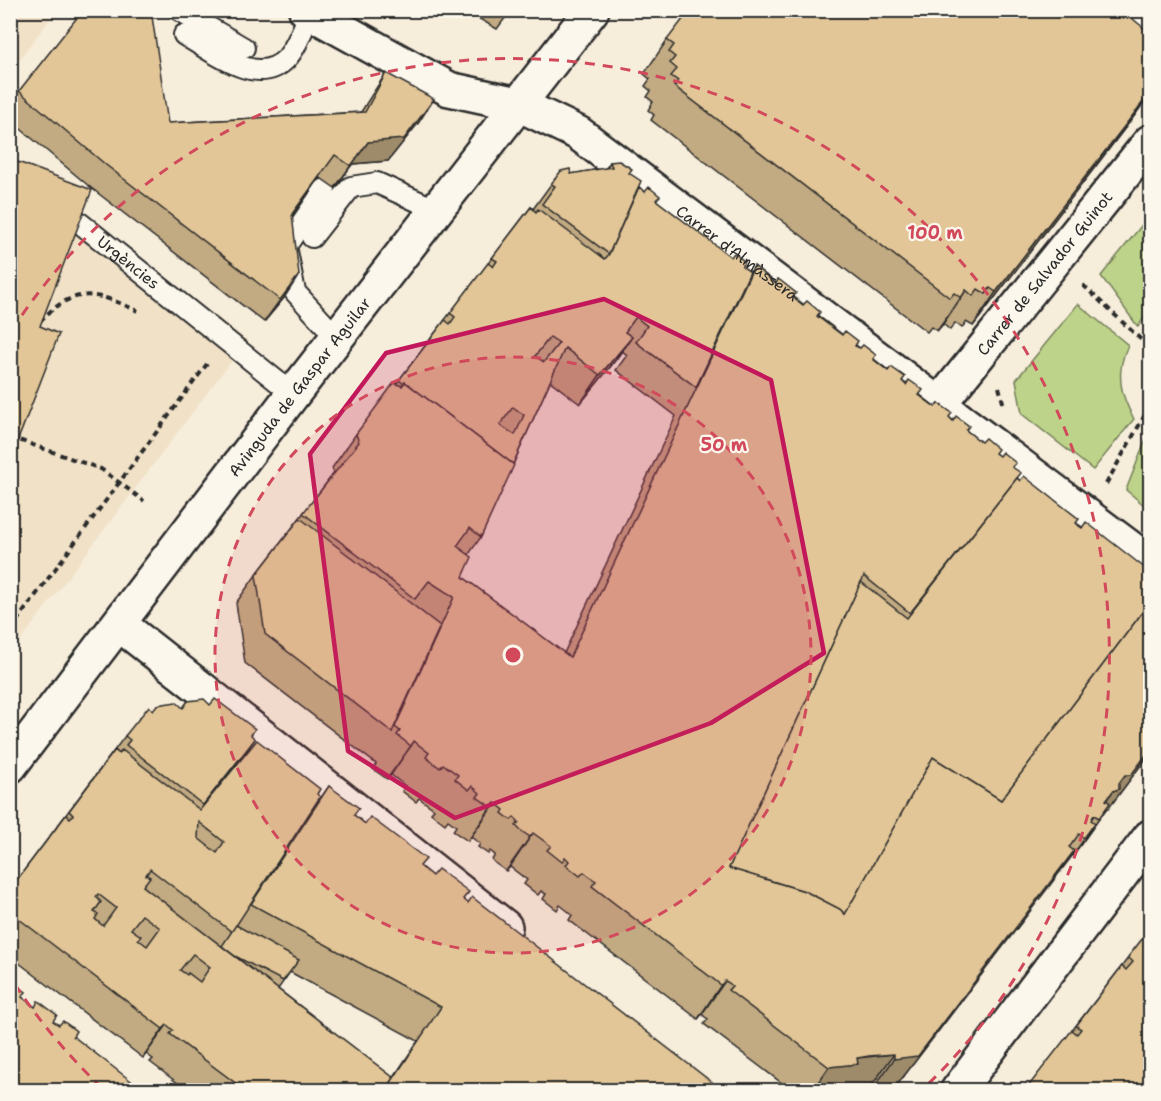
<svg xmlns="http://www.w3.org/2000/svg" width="1161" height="1101" font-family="'Shantell Sans',sans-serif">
	<rect width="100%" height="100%" fill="#f6eddb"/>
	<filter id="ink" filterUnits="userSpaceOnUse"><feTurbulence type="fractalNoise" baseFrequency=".0167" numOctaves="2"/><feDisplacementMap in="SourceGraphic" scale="12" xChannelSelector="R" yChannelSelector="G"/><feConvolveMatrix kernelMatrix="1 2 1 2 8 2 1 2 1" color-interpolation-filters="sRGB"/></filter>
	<g filter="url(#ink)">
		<g fill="#f0e1c7">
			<polygon points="11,10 56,11 11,70 10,11"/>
			<polygon points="10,158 247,340 11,653 10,653"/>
		</g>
		<g fill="#bdd389" stroke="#747f5a" stroke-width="1.5">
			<polygon points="1150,215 1150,309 1138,327 1101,276"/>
			<path d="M1078,304L1128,345C1115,373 1120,394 1134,419L1093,470L1022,414L1016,380Z"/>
			<polygon points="1150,429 1150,510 1126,490"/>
		</g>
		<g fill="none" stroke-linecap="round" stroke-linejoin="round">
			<defs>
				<g id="service">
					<polyline points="179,10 244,48"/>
					<path d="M184,35C211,50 257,89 286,59C297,47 303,28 310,13"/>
					<polyline points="325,189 286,246 295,292 338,339"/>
					<path id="s1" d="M60,207L293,394"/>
					<polyline points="312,237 351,187 377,183 437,210"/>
				</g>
				<g id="minor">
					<path id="s2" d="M306,10L449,89L518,104L578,133L1150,563"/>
					<polyline points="1133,10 1150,23"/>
					<path id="s3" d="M939,404L1150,142"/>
					<polyline points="119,624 505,927"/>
					<polyline points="958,1090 1150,837"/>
				</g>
				<g id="secondary">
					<path id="s4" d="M10,766L293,394L592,10"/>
				</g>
			</defs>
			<use href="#service" stroke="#2b2b2b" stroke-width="24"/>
			<use href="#minor" stroke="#2b2b2b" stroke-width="38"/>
			<use href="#secondary" stroke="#2b2b2b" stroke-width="38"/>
			<g stroke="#2b2b2b" stroke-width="4" stroke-dasharray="6 4.5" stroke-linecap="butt">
				<polyline points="1083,285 1150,348"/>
				<path d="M40,321C75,285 96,292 138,311"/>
				<polyline points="999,387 1004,406"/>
				<polyline points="10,437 101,469 144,501"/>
				<polyline points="1106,484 1150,406"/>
				<polyline points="10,630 207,364"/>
			</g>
			<use href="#service" stroke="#fbf7ec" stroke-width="20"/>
			<use href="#minor" stroke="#fbf7ec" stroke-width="33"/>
			<use href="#secondary" stroke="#fbf7ec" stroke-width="33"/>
		</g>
		<g fill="#c2aa82" stroke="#2b2b2b" stroke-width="1.5" fill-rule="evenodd">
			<polygon points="453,10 462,10 460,14"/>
			<polygon points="464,10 511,10 497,29"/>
			<polygon points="1150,33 1150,94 1135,115 973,326 966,322 962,328 955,323 950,330 943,324 937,331 931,327 927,332 651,120 654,115 648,110 653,102 647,97 651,91 645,86 650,79 644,74 667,40"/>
			<polygon points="386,73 419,122 388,161 352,164 335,188 319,177 292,215 284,298 264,322 90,187 10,120 10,103 19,91 168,123 361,112 371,96"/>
			<path d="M610,162L629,173L639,187L742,266L750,272L754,266L995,453L1013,467L1017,478L1076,523L1150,572V753L1108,809H1106L1079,847L894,1089L870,1090V1088L844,1090H791L704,1024L708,1019L705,1017L702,1014L698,1019L569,920L572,915L569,912L560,905L557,910L543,899L546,894L541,891L538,895L524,884L527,880L510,867L506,871L496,864L492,860L495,855L490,851L488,854L478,847L480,844L471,837L468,841L453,831L456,826L448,820L445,824L431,813L434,809L419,798L416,802L402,791L405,786L391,775L387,779L373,769L376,764L245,663L236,603L256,575L334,473L332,468L356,434L396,384L531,207L533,209L551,184L571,174L606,168ZM622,351L627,355L616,370L676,416L564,653L463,577L469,554L481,537L550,381L580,404L611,366Z"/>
			<path d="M188,701L210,705L255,739L238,763L317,794L306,819L329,786L354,815L463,900L722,1090H187L150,1062L153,1059L146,1054L143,1058L10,956V889L125,736L153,710L183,708ZM290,972L418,1041L393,1078L278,989Z"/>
			<polygon points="1150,929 1150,1090 1026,1090 1122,966"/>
		</g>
		<g fill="#9e8b6a" stroke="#2b2b2b" stroke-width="1.5">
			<polygon points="1150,93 1135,115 973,326 996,292"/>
			<polygon points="434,99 419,122 388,161 352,164 335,188 368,142"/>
			<polygon points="299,275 284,298 264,322 280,300"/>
			<polygon points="966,290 943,324 937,331 961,298"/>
			<polygon points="632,337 611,366 580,404 600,375"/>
			<polygon points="255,739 231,773 203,805"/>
			<polygon points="414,741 391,775 387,779 411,746"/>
			<polygon points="1150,750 1150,753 1108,809 1106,809 1075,852 1099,818 1095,815 1125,775"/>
			<polygon points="495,803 471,837 468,841 491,807"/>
			<polygon points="533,833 510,867 506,871 530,837"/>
			<polygon points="1074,851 1050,885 894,1089 872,1090 894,1059"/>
			<polygon points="725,981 702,1014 698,1019 721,985"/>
			<polygon points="167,1025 146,1054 143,1058 163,1029"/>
			<polygon points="894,1054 870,1088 846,1090 813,1090 829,1067 857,1058"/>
		</g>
		<g fill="#e2c697" stroke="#2b2b2b" stroke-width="1.5" fill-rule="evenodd">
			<polygon points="83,10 151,10 168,123 365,112 386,73 434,99 404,139 368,142 351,166 335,155 292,214 299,275 280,300 106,165 19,91"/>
			<polygon points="690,10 1122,10 1150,33 1150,93 996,292 990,288 986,294 978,289 973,296 966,290 961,298 954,293 950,298 674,86 678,81 671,76 677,69 670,63 675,57 669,52 674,45 667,40"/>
			<polygon points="10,159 92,190 40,326 59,334 14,450 10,449"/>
			<polygon points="619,161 632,169 629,173 641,181 609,254 542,204 555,186 551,184 561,171 570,169 571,174 612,167 610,162"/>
			<path d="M639,187L645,192L649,187L660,196L656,200L731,257L734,253L745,262L742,266L750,272L696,387L636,342L647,326L636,317L625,332L632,337L600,375L565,348L513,464L405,382L404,384L399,380L445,320L450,324L455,317L450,313L488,263L493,267L497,261L492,258L531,207L536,212L538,209L605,259L609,254ZM550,337L559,343L544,362L535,356ZM513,407L524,415L515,435L500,425Z"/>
			<polygon points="754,266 776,284 778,279 781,281 796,293 793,297 803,305 807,301 820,312 817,316 842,335 845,331 858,341 855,346 860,348 863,345 876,355 873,359 888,371 891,367 905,377 902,381 906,385 909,380 923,390 919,395 935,407 938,403 952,413 949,417 953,421 956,416 969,426 966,430 981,442 985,438 998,449 995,453 999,456 1002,452 1016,463 1012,467 1021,473 910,613 864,576 729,868 805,891 840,909 845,914 933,757 1001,800 1150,602 1150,750 1131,775 1125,775 1119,783 1119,789 1113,791 1106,800 1110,803 1102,814 1099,818 1094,815 1091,820 1095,823 1084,838 1079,834 1071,845 1069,847 1074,851 918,1056 894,1059 894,1054 869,1056 857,1058 858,1064 829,1067 728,990 732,986 729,983 725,981 721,985 592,886 596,881 593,879 584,872 580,876 566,865 569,861 565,857 562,862 547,850 551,846 533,833 530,837 520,830 516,826 519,822 514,817 511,820 502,813 504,810 495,803 491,807 477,797 480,793 472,786 469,790 455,779 458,775 443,764 440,768 426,757 429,753 414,741 411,746 397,735 400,731 395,727 454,597 429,581 415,599 303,513 359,442 356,434 394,383 402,386 405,382 514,465 481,537 470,528 457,546 472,557 463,577 570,657"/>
			<polygon points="1024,476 1079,519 1076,523 1079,526 1082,528 1086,522 1150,572 1150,602 1001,800 933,757 845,914 840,909 805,891 729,868 861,582 907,618 1017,478 1020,481"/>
			<polygon points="300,518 440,626 392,732 265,634 256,575"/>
			<polygon points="204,699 210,705 215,699 255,729 251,735 255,739 203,805 126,745 130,740 125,736 149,706 153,710 157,705 176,702 183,708 188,701"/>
			<path d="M257,740L320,789L317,794L320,797L232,932L150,869L146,875L150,877L143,886L394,1078L386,1090H245L170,1034L173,1030L167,1025L163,1029L10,912V889L66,815L70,818L73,815L69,811L115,750L119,754L122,750L200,810ZM199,822L224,842L217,853L198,838ZM98,894L116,908L103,926L95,919L98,914L94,912L101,902L96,897ZM142,915L160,928L147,946L138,939L141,936L131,929ZM193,954L210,967L200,982L188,973L187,975L180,970Z"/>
			<polygon points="329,786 359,808 354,815 359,819 365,824 370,817 426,859 420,866 432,876 438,869 469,892 463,899 468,903 472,897 722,1090 386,1090 441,1007 251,904"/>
			<polygon points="236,925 299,960 283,981 235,956 222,946"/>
			<polygon points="1150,929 1150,1090 1030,1090 1027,1088 1072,1030 1077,1034 1081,1029 1076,1026 1122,966 1126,970 1133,962 1128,957"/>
			<polygon points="10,980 26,992 22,997 35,1007 38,1001 57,1015 53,1021 59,1025 63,1021 76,1031 73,1036 135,1084 130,1090 10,1090"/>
			<polygon points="140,1088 144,1090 135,1090"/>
		</g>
	</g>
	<path fill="#c2185b" fill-opacity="0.2" stroke="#c2185b" stroke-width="4.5" stroke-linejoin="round" d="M604,299L771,380L824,653L711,723L455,818L348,751L310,454L386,353Z"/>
	<circle cx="513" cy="655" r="298" fill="#d1495b" fill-opacity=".12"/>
	<g fill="none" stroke="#d1495b" stroke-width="3" stroke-dasharray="10 8">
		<circle cx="513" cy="655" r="298"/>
		<path d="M102 1088A597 597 0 0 1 12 980M12 330A597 597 0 1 1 924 1088"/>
	</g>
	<g text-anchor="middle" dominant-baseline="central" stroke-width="4.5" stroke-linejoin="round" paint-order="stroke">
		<g font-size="16" fill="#2b2b2b" stroke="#fbf7ec">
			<text stroke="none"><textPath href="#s2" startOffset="500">Carrer d'Almàssera</textPath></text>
			<text stroke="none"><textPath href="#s1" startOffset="88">Urgències</textPath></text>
			<text stroke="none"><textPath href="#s3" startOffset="168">Carrer de Salvador Guinot</textPath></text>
			<text stroke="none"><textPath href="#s4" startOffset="477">Avinguda de Gaspar Aguilar</textPath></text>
		</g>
	</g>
	<circle cx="513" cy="655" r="9" fill="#d1495b" stroke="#fbf7ec" stroke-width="3"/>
	<g font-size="18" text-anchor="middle" font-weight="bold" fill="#d1495b" stroke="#fbf7ec" stroke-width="4.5" stroke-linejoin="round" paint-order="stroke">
		<text x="935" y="239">100 m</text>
		<text x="724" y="451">50 m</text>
	</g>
	<rect width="1161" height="1101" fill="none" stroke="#fbf7ec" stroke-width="36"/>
	<rect x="18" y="18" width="1125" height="1065" fill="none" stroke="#2b2b2b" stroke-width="2" filter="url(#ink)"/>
</svg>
